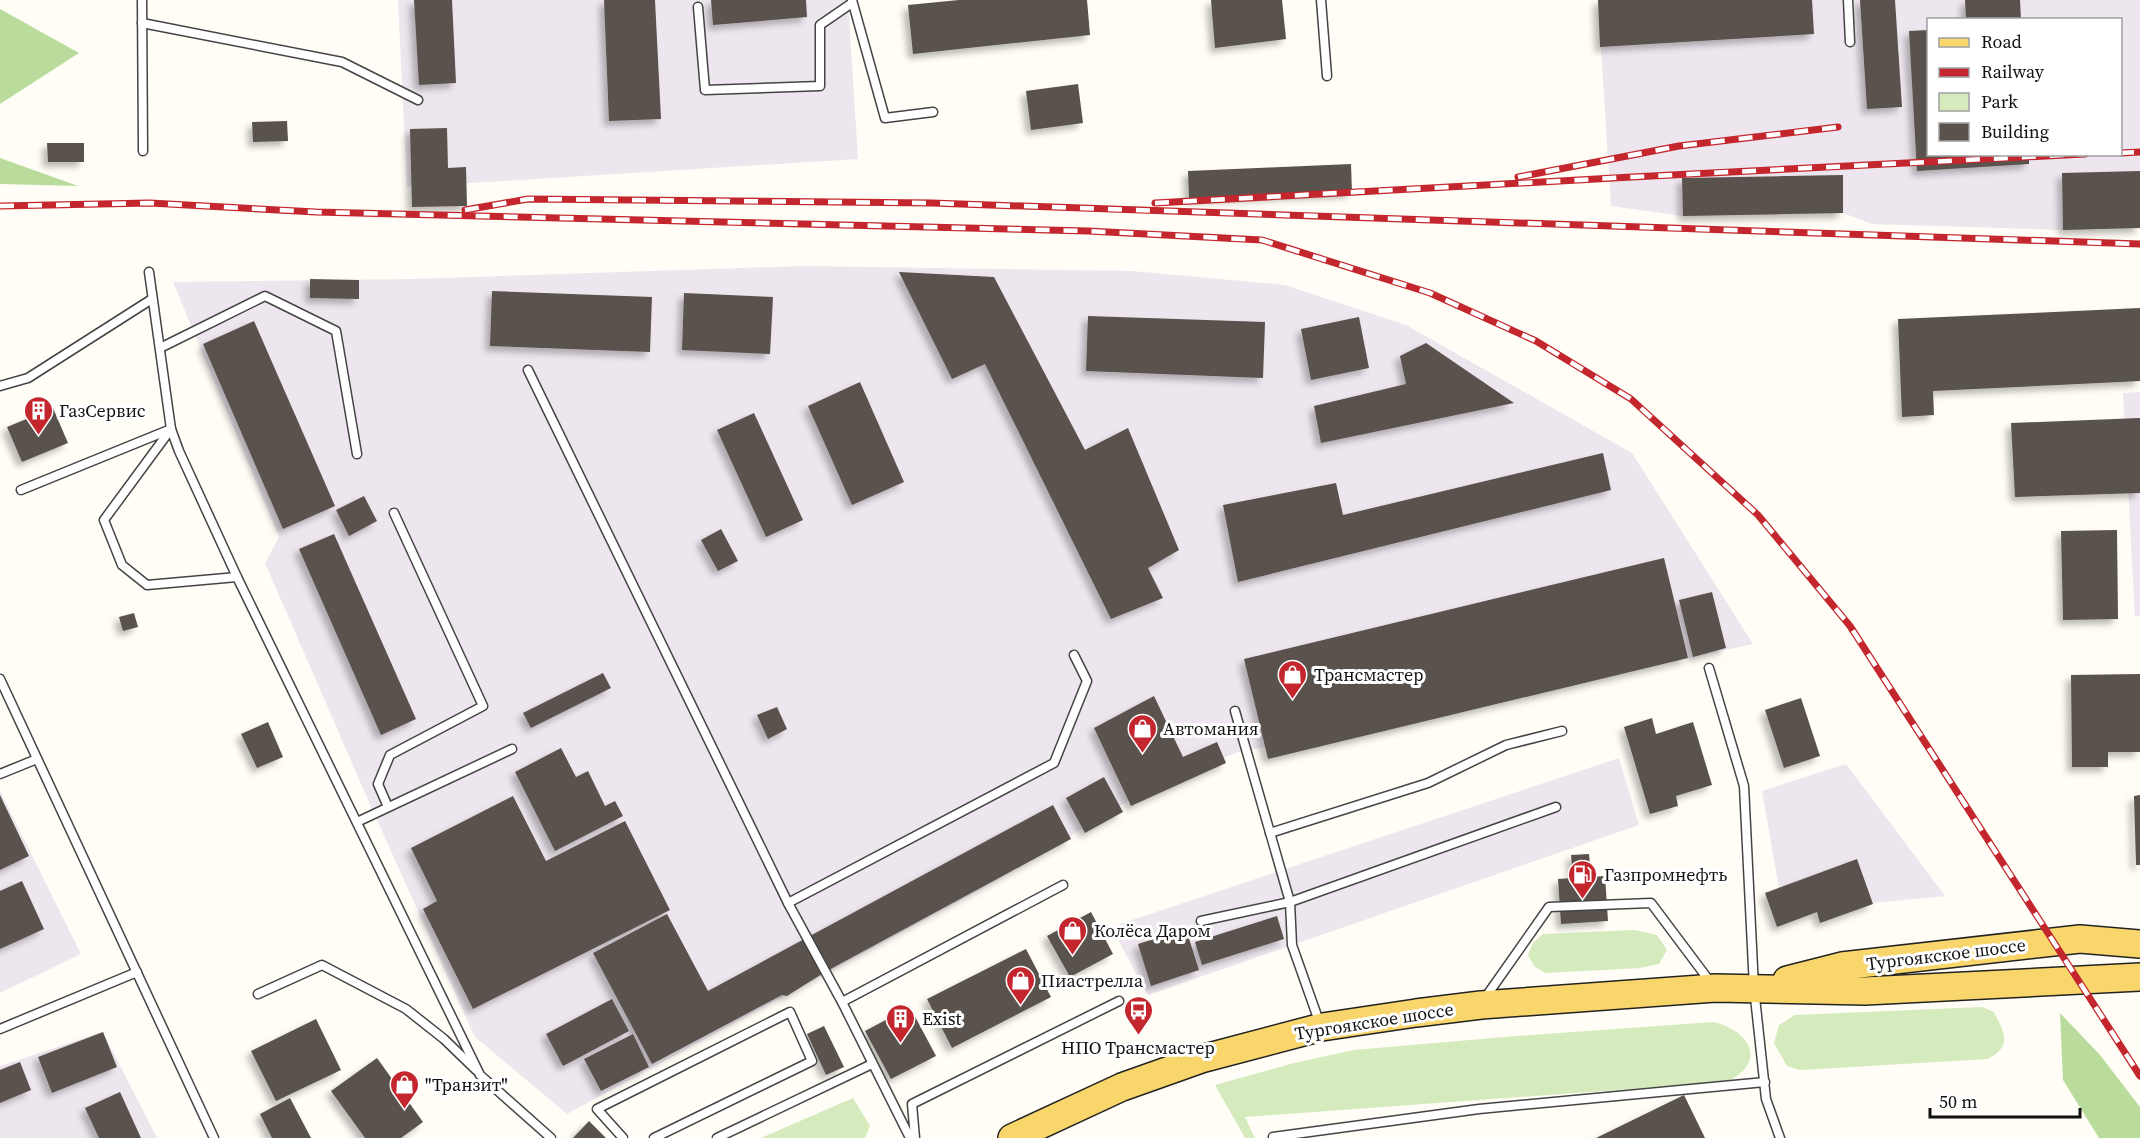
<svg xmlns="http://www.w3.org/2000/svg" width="2140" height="1138" font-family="'Source Serif 4',serif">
	<defs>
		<filter id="shadow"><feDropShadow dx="-5" dy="5" stdDeviation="3" flood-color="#0004"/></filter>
	</defs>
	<rect width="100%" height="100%" fill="#fffdf5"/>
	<g fill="#eee6ef" fill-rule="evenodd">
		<polygon points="398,0 848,0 858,159 407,187"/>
		<path d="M1598,0H2140V228L2063,230L1872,224L1843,213L1683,216L1611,206ZM1928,20H2120V154H1928Z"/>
		<polygon points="804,266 1132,271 1285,285 1406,325 1632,453 1753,644 1415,719 1239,752 1161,781 999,879 567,1114 475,1037 372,809 265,563 279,537 173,282 413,279"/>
		<polygon points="2140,392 2140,616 2135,616 2123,393"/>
		<polygon points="1619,758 1639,825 1148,995 1111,927"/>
		<polygon points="1846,764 1945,896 1783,912 1762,791"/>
		<polygon points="0,791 81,954 0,993"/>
		<polygon points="103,1032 157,1138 0,1138 0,1066"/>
	</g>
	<g fill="#d5ebbd">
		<polygon points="1635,930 1657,935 1667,950 1659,964 1640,968 1545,973 1534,966 1528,955 1533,943 1543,934"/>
		<path d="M1982,1007L1994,1012C2004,1032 2013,1046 1988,1059L1800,1070L1787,1066L1774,1043L1779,1025L1795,1015Z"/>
		<path d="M1713,1022C1732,1025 1762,1045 1746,1067C1741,1074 1734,1078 1727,1082L1245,1117L1255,1138H1245L1215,1085L1294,1063L1354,1050L1516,1036Z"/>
		<polygon points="853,1098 870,1126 865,1138 761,1138"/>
	</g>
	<g fill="#b9dc9c">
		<polygon points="0,9 79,53 0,104"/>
		<polygon points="0,158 78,186 0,184"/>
		<polygon points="2060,1013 2100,1055 2140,1107 2140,1138 2099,1138 2063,1080"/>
	</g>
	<g fill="#5a524d" filter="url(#shadow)">
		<polygon points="414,0 452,0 456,83 419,85"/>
		<polygon points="604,0 655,0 661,119 609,121"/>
		<polygon points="711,0 806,0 807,17 713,25"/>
		<polygon points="959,0 1087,0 1090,35 913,54 908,5"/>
		<polygon points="1211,0 1282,0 1286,39 1215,48"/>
		<polygon points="1598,0 1812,0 1814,34 1600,47"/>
		<polygon points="1860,0 1895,0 1902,107 1867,109"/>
		<polygon points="1965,0 2020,0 2021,20 1966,20"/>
		<polygon points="1928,30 1928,154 2029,154 2029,164 1917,171 1909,31"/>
		<polygon points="1078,84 1083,123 1031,130 1026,91"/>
		<polygon points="287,121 288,141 253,142 252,122"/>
		<polygon points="447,128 448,168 466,167 467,206 412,207 410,129"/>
		<polygon points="47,143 84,143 84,162 48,162"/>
		<polygon points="1351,164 1352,193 1189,199 1188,171"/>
		<polygon points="2140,171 2140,228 2063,230 2062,173"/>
		<polygon points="1843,175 1843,213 1683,216 1682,178"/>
		<polygon points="899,272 994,277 1085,450 1128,428 1179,550 1148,568 1163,598 1111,619 985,364 952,379"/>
		<polygon points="310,279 359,280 359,299 310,298"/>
		<polygon points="492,291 652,297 650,352 490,346"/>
		<polygon points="684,293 773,297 770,354 682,350"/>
		<polygon points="2140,308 2140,381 1933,391 1934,415 1902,417 1898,319"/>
		<polygon points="1088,316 1265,322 1263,378 1086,371"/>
		<polygon points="1359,317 1369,368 1311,380 1301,329"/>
		<polygon points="254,321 335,506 283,529 203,344"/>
		<polygon points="1426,343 1514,403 1321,443 1314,406 1406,384 1400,356"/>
		<polygon points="860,382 904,482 852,505 808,406"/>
		<polygon points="53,408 68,443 22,462 7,427"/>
		<polygon points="754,413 803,520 766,537 717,430"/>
		<polygon points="2140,418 2140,493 2015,497 2011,423"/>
		<polygon points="1603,453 1611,490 1238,582 1223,505 1336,483 1343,515"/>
		<polygon points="364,496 377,521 349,536 336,510"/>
		<polygon points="721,529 738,561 718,571 701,540"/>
		<polygon points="2117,530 2118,619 2063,620 2061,531"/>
		<polygon points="334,534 416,719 381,735 299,549"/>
		<polygon points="1664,558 1688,658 1268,759 1244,659"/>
		<polygon points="1712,592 1726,648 1693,657 1679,600"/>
		<polygon points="134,613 138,627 123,631 119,617"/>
		<polygon points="603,673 611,688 531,728 523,713"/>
		<polygon points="2140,674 2140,752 2108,752 2108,767 2072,767 2071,675"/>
		<polygon points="1154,696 1183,757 1217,742 1226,763 1131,806 1094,728"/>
		<polygon points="1801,698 1820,756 1784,768 1765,710"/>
		<polygon points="777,707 787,729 768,739 757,715"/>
		<polygon points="1652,718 1656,734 1693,722 1712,785 1676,796 1678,806 1650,814 1624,727"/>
		<polygon points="268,722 283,757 257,768 241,734"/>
		<polygon points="561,748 576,777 588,771 605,806 615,801 623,816 555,851 515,772"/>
		<polygon points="1104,777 1123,812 1085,833 1066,798"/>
		<polygon points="0,795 29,856 0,870"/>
		<polygon points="2140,795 2140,865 2136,865 2134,796"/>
		<polygon points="513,796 546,861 625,821 670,910 473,1009 423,909 437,901 411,848"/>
		<polygon points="1053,805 1071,839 825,972 787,996 782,995 652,1064 593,953 667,914 708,991"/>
		<polygon points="1589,854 1591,877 1605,876 1608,921 1561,924 1558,879 1573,878 1571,855"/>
		<polygon points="1857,859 1873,904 1820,923 1817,912 1777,927 1765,893"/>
		<polygon points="22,881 44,929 0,949 0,891"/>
		<polygon points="1091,912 1113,954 1070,977 1047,936"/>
		<polygon points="1277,916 1284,939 1202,965 1195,942"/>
		<polygon points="1186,929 1199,970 1151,986 1138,944"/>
		<polygon points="1026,949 1051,997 952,1048 927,999"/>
		<polygon points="612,999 629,1031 563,1066 546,1034"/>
		<polygon points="910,1007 936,1056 891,1079 865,1031"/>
		<polygon points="316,1019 341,1070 276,1101 251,1051"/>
		<polygon points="824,1026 844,1067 826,1075 807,1034"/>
		<polygon points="103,1032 117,1067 52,1093 38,1057"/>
		<polygon points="633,1034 649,1067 601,1091 584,1059"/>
		<polygon points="377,1058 423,1122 401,1138 365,1138 331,1091"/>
		<polygon points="20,1062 31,1090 0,1103 0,1070"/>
		<polygon points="120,1092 141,1138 99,1138 85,1108"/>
		<polygon points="1684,1095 1705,1138 1596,1138"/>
		<polygon points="290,1098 311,1138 272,1138 260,1114"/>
		<polygon points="589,1121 606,1138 573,1138"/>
	</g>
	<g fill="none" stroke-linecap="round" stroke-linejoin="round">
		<defs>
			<g id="service">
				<polyline points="142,0 143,151"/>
				<polyline points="852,0 885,118 933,112"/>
				<polyline points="1321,0 1327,76"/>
				<polyline points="1848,0 1850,42"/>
				<polyline points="698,7 705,90 820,86 820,25 852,3"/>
				<polyline points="142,23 342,62 418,100"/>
				<polyline points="149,272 171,429 179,451 237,577 480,1075 551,1138"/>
				<polyline points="160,348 265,296 336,331 357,454"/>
				<polyline points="528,370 788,903"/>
				<polyline points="0,386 28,378 152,299"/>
				<polyline points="171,429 104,520 122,565 147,585 237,577"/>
				<polyline points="21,490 171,429"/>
				<polyline points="1709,668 1744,786 1754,988 1766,1099 1780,1138"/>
				<polyline points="0,679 214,1138"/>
				<polyline points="1235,711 1290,902 1292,945 1320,1024"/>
				<polyline points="0,774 37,759"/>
				<polyline points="388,807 378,784 390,755 483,706 394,513"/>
				<polyline points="357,822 512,749"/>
				<polyline points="1270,833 1428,783 1506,745 1562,731"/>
				<polyline points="1201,921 1290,902 1556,807"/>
				<polyline points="258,994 322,965 406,1009 444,1039 476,1070"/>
				<polyline points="1485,998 1549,907 1651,903 1711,983"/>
				<polyline points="842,1002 788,903 1054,763 1087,681 1074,655"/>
				<polyline points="0,1029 137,972"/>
				<polyline points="1273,1137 1479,1109 1765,1082"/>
				<polyline points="623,1138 597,1109 790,1012 812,1061 654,1138"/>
				<polyline points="717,1138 872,1064"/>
				<polyline points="910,1138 842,1002 1063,885"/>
				<polyline points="915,1138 912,1104 1119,1001"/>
			</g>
			<g id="primary">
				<polyline points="1787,980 1842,966 2080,939 2140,944"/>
				<polyline points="1012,1138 1122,1087 1201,1059 1322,1027 1416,1013 1481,1005 1715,988 1865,991 2140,977"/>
			</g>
		</defs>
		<use href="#service" stroke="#444" stroke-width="11"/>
		<use href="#primary" stroke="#222" stroke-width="30"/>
		<use href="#service" stroke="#fff" stroke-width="8"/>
		<use href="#primary" stroke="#f9d66b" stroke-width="27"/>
		<defs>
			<g id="rail">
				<polyline points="2120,153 2140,152"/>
				<polyline points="1518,177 1679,146 1838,127"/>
				<polyline points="1155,203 1632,177 2085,154"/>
				<polyline points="0,206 150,203 316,212 1088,231 1262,240 1430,293 1536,341 1631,399 1758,515 1850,626 2140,1076"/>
				<polyline points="465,210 528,199 932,203 2140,244"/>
			</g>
		</defs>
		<use href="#rail" stroke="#c4262e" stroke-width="7"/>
		<use href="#rail" stroke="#fff" stroke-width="4.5" stroke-dasharray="14" stroke-linecap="butt"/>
	</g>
	<defs>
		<symbol id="building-pin" viewBox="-11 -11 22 30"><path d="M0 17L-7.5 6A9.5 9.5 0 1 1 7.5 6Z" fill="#c4262e" stroke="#fff"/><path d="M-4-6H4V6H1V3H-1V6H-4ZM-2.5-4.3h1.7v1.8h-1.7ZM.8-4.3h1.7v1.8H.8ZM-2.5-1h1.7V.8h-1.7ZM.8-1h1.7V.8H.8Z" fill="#fff"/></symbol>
		<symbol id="shop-pin" viewBox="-11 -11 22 30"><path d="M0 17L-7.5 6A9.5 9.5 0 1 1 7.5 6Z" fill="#c4262e" stroke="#fff"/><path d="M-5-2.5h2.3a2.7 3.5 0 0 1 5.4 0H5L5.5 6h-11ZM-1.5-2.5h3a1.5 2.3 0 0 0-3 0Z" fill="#fff"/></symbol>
		<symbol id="fuel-pin" viewBox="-11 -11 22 30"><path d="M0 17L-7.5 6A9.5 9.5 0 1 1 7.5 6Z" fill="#c4262e" stroke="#fff"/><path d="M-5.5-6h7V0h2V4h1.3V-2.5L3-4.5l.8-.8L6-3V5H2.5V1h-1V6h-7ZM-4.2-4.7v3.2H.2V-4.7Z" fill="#fff"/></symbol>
		<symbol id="bus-pin" viewBox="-11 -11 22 30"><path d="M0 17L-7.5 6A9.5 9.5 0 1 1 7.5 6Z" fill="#c4262e" stroke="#fff"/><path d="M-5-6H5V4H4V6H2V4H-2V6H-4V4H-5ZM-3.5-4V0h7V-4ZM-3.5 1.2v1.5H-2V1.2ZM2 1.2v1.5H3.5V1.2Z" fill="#fff"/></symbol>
	</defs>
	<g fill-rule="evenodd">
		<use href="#building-pin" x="22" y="394" width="33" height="45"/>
		<use href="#shop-pin" x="1276" y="658" width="33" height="45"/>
		<use href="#shop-pin" x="1126" y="712" width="33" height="45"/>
		<use href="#fuel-pin" x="1566" y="858" width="33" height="45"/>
		<use href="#shop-pin" x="1056" y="914" width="33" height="45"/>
		<use href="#shop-pin" x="1004" y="964" width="33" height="45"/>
		<use href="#bus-pin" x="1122" y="994" width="33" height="45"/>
		<use href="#building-pin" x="884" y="1002" width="33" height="45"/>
		<use href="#shop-pin" x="388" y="1068" width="33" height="45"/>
	</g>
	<g text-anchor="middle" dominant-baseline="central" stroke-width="6" stroke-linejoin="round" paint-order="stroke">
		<g font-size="18" fill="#111" stroke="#fff" text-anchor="start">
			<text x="59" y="410">ГазСервис</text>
			<text x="1314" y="674">Трансмастер</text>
			<text x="1163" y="728">Автомания</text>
			<text x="1604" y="874">Газпромнефть</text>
			<text x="1094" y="930">Колёса Даром</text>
			<text x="1041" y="980">Пиастрелла</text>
			<text x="922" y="1018">Exist</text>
			<text x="1138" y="1047" text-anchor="middle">НПО Трансмастер</text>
			<text x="425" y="1084">"Транзит"</text>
		</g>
		<g font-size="18" fill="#111" stroke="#fff">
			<text transform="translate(1946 954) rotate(-7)">Тургоякское шоссе</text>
			<text transform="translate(1374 1021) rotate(-9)">Тургоякское шоссе</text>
		</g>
	</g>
	<rect x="1927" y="18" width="195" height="138" fill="#ffffff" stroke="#a0a0a0" stroke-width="1.5"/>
	<rect x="1939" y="38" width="30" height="9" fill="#f9d66b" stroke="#a0a0a0" stroke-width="1.5"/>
	<text x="1981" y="48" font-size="18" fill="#111111">Road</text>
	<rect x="1939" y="68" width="30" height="9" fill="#c4262e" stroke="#a0a0a0" stroke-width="1.5"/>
	<text x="1981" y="78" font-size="18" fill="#111111">Railway</text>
	<rect x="1939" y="93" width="30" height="18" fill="#d5ebbd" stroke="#a0a0a0" stroke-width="1.5"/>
	<text x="1981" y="108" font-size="18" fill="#111111">Park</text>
	<rect x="1939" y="123" width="30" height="18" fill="#5a524d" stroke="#a0a0a0" stroke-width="1.5"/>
	<text x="1981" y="138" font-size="18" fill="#111111">Building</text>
	<path d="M1930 1108v9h150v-9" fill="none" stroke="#111111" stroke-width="3"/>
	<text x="1939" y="1108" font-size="18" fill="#111111" stroke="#ffffff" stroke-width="4.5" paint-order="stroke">50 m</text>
</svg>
